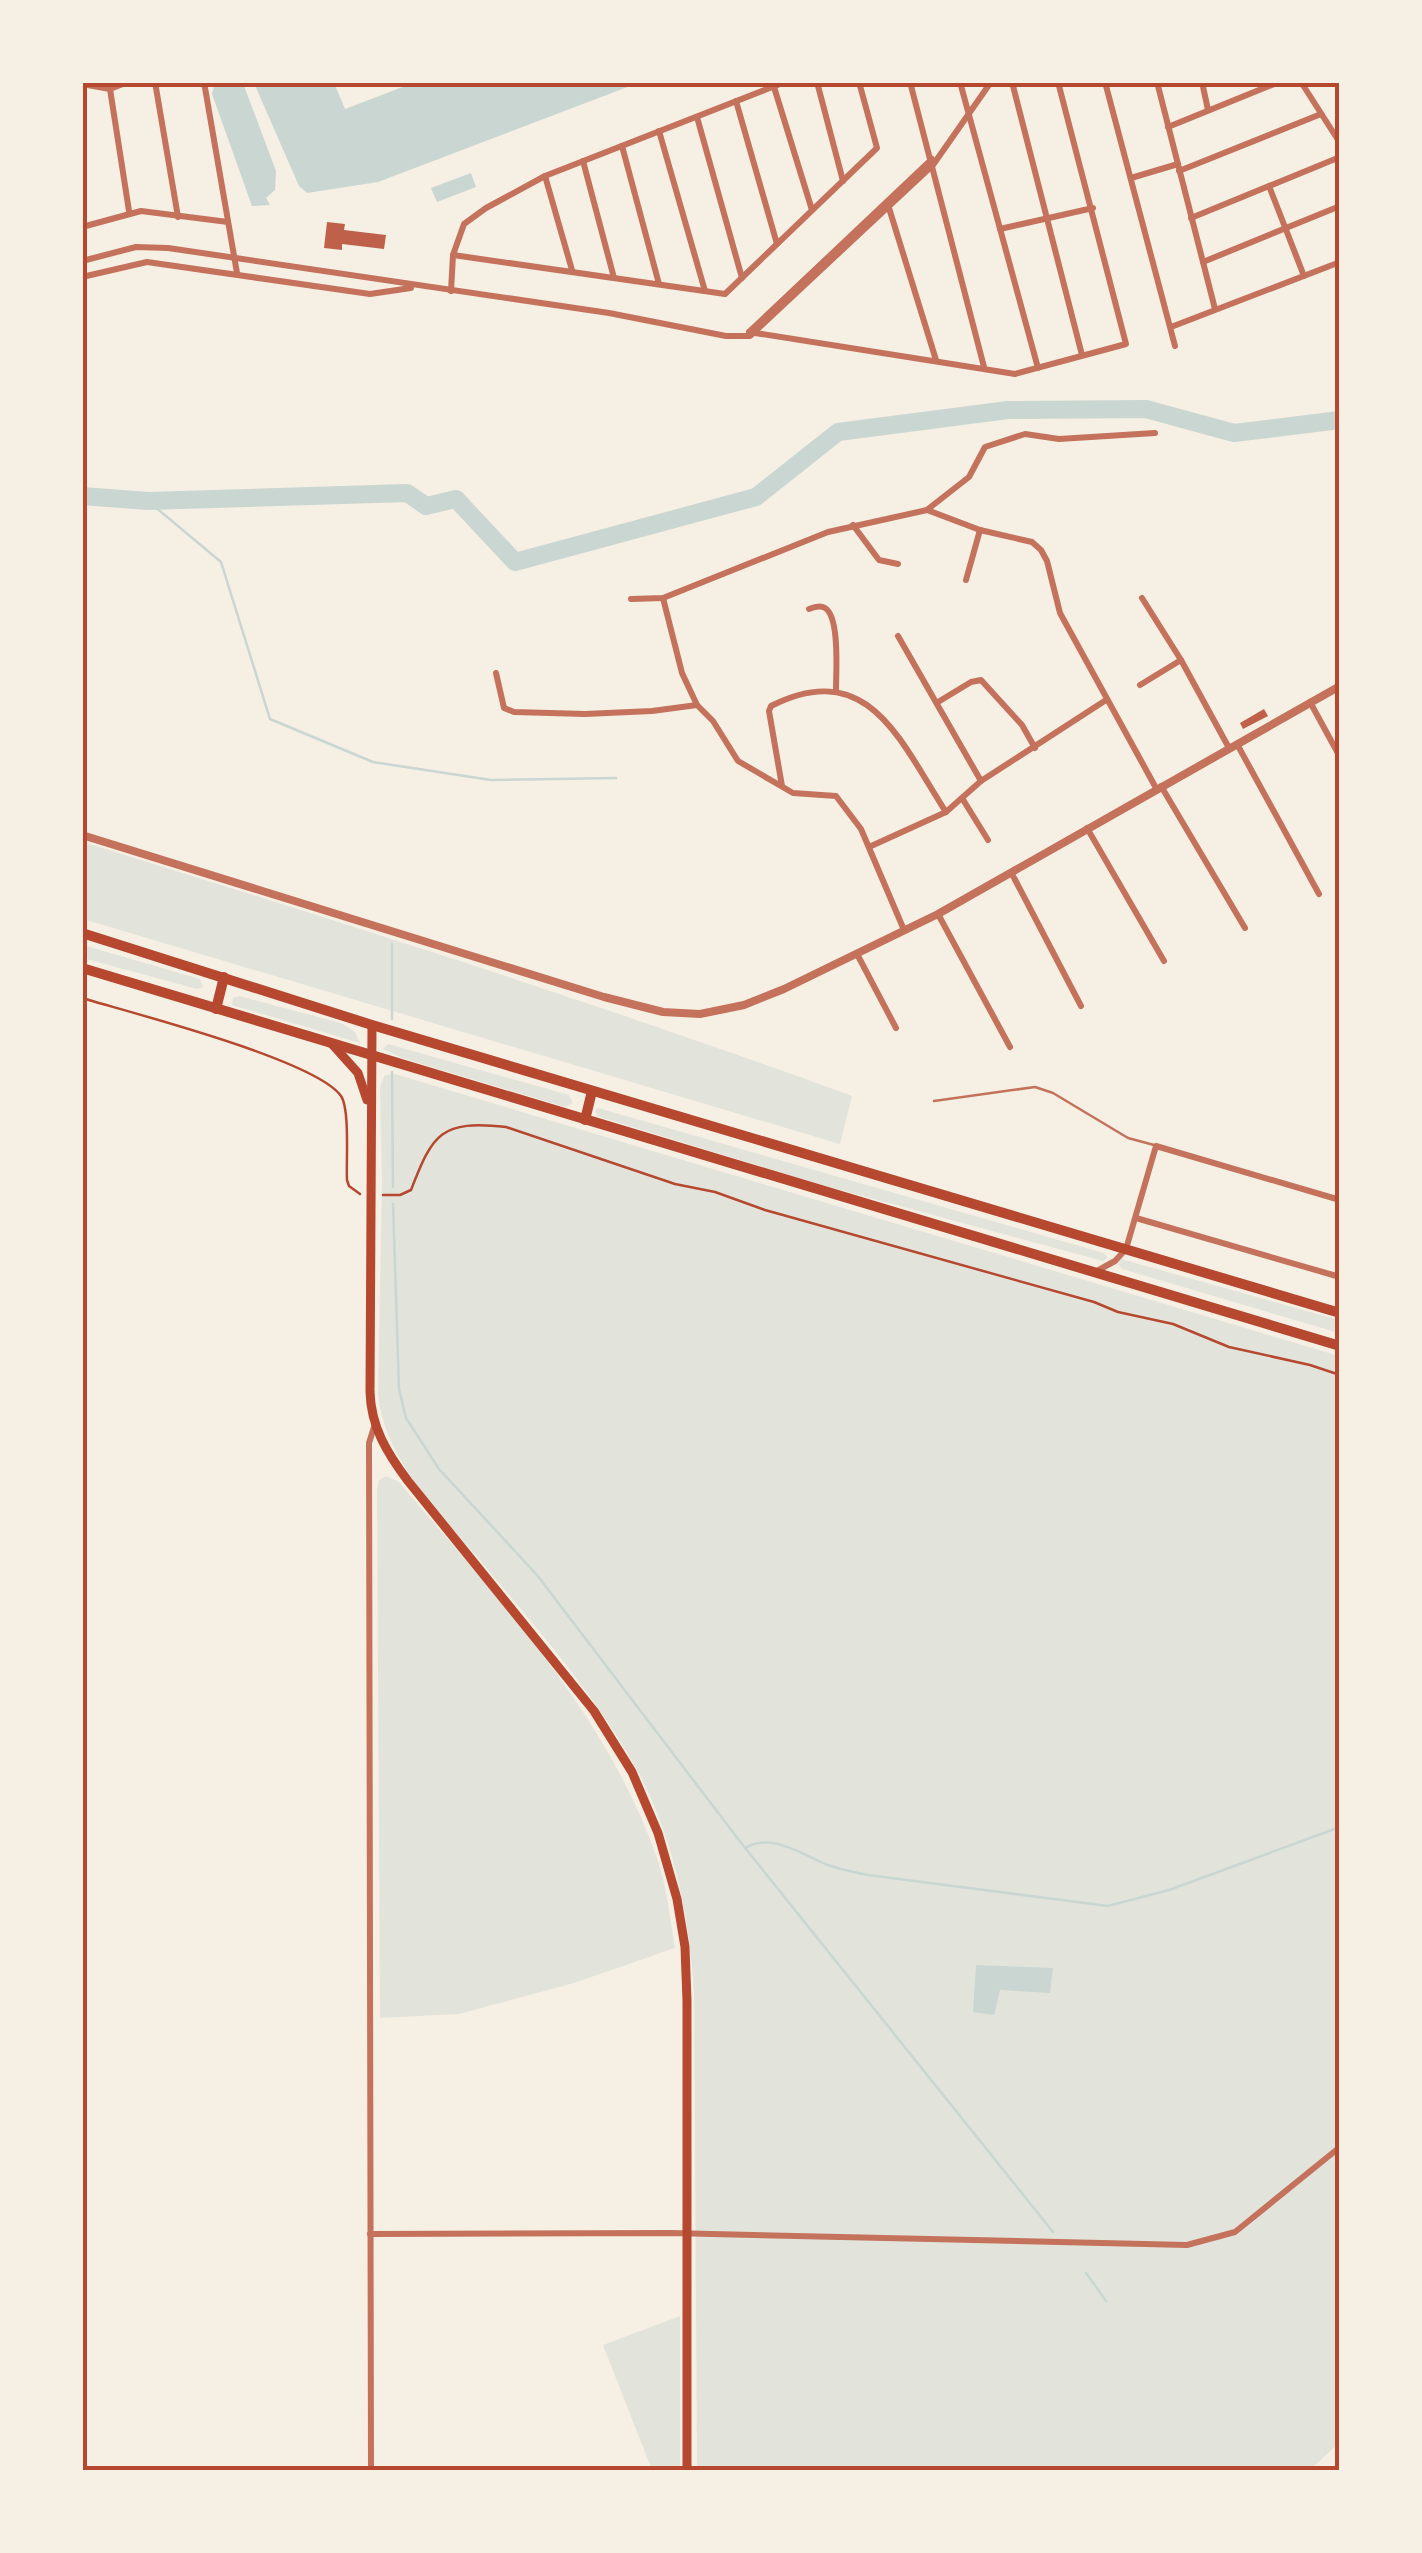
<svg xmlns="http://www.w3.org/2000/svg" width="1422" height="2553" font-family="'Noto Serif',serif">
	<rect width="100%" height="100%" fill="#f6efe4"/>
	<g fill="#e2e4dc">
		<path d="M83,842C341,922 598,1003 852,1096L840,1144L83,919Z"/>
		<polygon points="83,945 200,979 203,987 197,989 83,958"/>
		<polygon points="239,996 341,1023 355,1032 360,1043 232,1005 233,998"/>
		<polygon points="388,1044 569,1095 573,1103 565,1107 402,1058 383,1049"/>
		<path d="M395,1074L1339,1356L1340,2442L1310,2470H697L694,1992C689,1912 672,1829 631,1759C592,1692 538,1630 489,1571C447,1519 384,1464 378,1393L382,1179L380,1086L385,1075Z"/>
		<polygon points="598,1108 1104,1253 1108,1258 1103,1261 822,1185 597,1116 595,1111"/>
		<polygon points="1121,1259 1339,1320 1339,1333 1122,1269 1118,1264"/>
		<path d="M386,1476L399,1482C497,1598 606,1712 657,1858C667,1887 670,1919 675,1948L574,1983L459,2014L380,2018L377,1491L379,1480Z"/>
		<polygon points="680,2316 680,2470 652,2470 603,2345"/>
	</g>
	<g fill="#c9d6d2">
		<polygon points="215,82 243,83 276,171 275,190 266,198 270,205 252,206 212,94"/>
		<polygon points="254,83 334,83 345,109 413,83 638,83 378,182 307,193 299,186"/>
		<polygon points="471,173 476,187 437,202 431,188"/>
		<polygon points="976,1965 1053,1968 1050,1993 1000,1990 994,2015 973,2012"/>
	</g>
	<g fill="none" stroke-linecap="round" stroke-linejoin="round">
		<g stroke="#c9d6d2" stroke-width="2.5">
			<polyline points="148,501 221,562 270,719 373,762 491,780 616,778"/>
			<polyline points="392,944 392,1019"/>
			<polyline points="392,1072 393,1187"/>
			<path d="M393,1204L399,1389L406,1418L439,1469L537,1575L745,1848C773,1832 802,1855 828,1865C841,1870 855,1872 868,1875L1108,1906L1169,1890L1340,1827"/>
			<polyline points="746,1849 1053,2232"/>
			<polyline points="1086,2273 1106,2301"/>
		</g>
		<polyline stroke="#c9d6d2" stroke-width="18" points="82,496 148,501 407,493 426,506 456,499 515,562 756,497 838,432 1008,410 1146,409 1234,433 1340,420"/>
	</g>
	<g fill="#bf614a">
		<polygon points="327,222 345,224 344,230 386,235 384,249 342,244 342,250 324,248"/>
		<polygon points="1264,709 1268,716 1243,729 1240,723"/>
	</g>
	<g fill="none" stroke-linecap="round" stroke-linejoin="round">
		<g stroke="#b5482f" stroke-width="2.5">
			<path d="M82,998C132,1013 316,1060 341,1096C350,1109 346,1162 347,1180L349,1186L360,1194"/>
			<path d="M383,1195H400L411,1190C433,1133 441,1120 506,1127L675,1184L715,1192L765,1210L1094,1302L1118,1312L1173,1324L1229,1347L1310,1365L1340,1375"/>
		</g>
		<polyline stroke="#c5725c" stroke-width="2.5" points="934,1101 1035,1087 1053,1093 1128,1138 1154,1145"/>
		<g stroke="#c5725c" stroke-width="6">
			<polyline points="155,82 178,217"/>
			<polyline points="204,82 237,273"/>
			<polyline points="817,82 843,181"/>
			<polyline points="910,82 984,367"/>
			<polyline points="960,82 1038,368"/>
			<polyline points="1012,82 1082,355"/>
			<polyline points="1105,82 1175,346"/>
			<polyline points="1157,82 1215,309"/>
			<polyline points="1202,82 1208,110"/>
			<polyline points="1301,82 1340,143"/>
			<polyline points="82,84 110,89 128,82"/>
			<polyline points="774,87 812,210"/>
			<polyline points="110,89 129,211"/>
			<polyline points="736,101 777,244"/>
			<polyline points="697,117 742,278"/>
			<polyline points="1168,127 1279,82"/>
			<polyline points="659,131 705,291"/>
			<polyline points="622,146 659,284"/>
			<polyline points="583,161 614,278"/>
			<polyline points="1179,171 1321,114"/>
			<polyline points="545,176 572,270"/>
			<polyline points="1131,178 1178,164"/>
			<polyline points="1269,186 1304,276"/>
			<polyline points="889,208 936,360"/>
			<polyline points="1191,218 1340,157"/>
			<polyline points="82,227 141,211 228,222"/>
			<polyline points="1000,229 1093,208"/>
			<polyline points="453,255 725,294 877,148 859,82"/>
			<polyline points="82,261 136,247 168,248 609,313 726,336 750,336 933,165 991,82"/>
			<polyline points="1203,262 1340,206"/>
			<polyline points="82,277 147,262 370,294 411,288"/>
			<polyline points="451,291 453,255 464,224 486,208 545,176 785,82"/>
			<polyline points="1171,327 1340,262"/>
			<polyline points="749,332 1015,374 1126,344 1058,82"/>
			<polyline points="749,332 932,159"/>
			<polyline points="928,509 969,477 985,447 1025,434 1059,439 1155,433"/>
			<polyline points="853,525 879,560 898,564"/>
			<polyline points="966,580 980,530"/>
			<polyline points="663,598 682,673 697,705 713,721 738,761 793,793 836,796 861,829 904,930"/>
			<polyline points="1142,598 1181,660 1229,748"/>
			<polyline points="631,599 663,598 828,532 927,510 980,530 1032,542 1041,550 1047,561 1060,613 1156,788"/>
			<path d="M809,609C814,607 820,605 825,608C840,617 836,673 836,689"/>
			<polyline points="898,636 981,781"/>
			<polyline points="496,673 504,708 514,712 585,714 652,711 697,705"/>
			<polyline points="1140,685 1181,660"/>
			<polyline points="938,702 971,682 981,680 1022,725 1035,748"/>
			<polyline points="1310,702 1340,757"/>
			<polyline points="1237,744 1319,894"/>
			<path d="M782,786L769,711L771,706C869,656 901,743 946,812"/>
			<polyline points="1161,786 1245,928"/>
			<polyline points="962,798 988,840"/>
			<polyline points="1087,828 1164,961"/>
			<polyline points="869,847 946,812 981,781 1106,700"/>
			<polyline points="1011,872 1081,1006"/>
			<polyline points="938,914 1010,1047"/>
			<polyline points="857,954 896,1028"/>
			<polyline points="1136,1218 1340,1277"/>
			<polyline points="1095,1272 1115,1261 1126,1249 1156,1146 1340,1200"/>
			<polyline points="370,2234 670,2233 1187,2245 1235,2232 1340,2147"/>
			<polyline points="371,2470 369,1443 375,1424"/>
		</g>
		<polyline stroke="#c5725c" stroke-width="8" points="82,835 604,997 663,1012 700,1014 744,1005 784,989 938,914 1340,686"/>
		<g stroke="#b5482f" stroke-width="9">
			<path d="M372,1025L370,1392C371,1427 387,1453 408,1481L594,1711L632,1772L658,1833L677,1899L685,1947L687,2001V2470"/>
			<polyline points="332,1044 358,1073 367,1100"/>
		</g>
		<g stroke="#b5482f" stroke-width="10">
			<polyline points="82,933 372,1025 1340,1313"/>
			<polyline points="82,968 1340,1346"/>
			<polyline points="216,1009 224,977"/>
			<polyline points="585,1120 592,1091"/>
		</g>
	</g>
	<rect width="1422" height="2553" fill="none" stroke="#f6efe4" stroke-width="170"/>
	<rect x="85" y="85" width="1252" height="2383" fill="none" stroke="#b5482f" stroke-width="4"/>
</svg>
